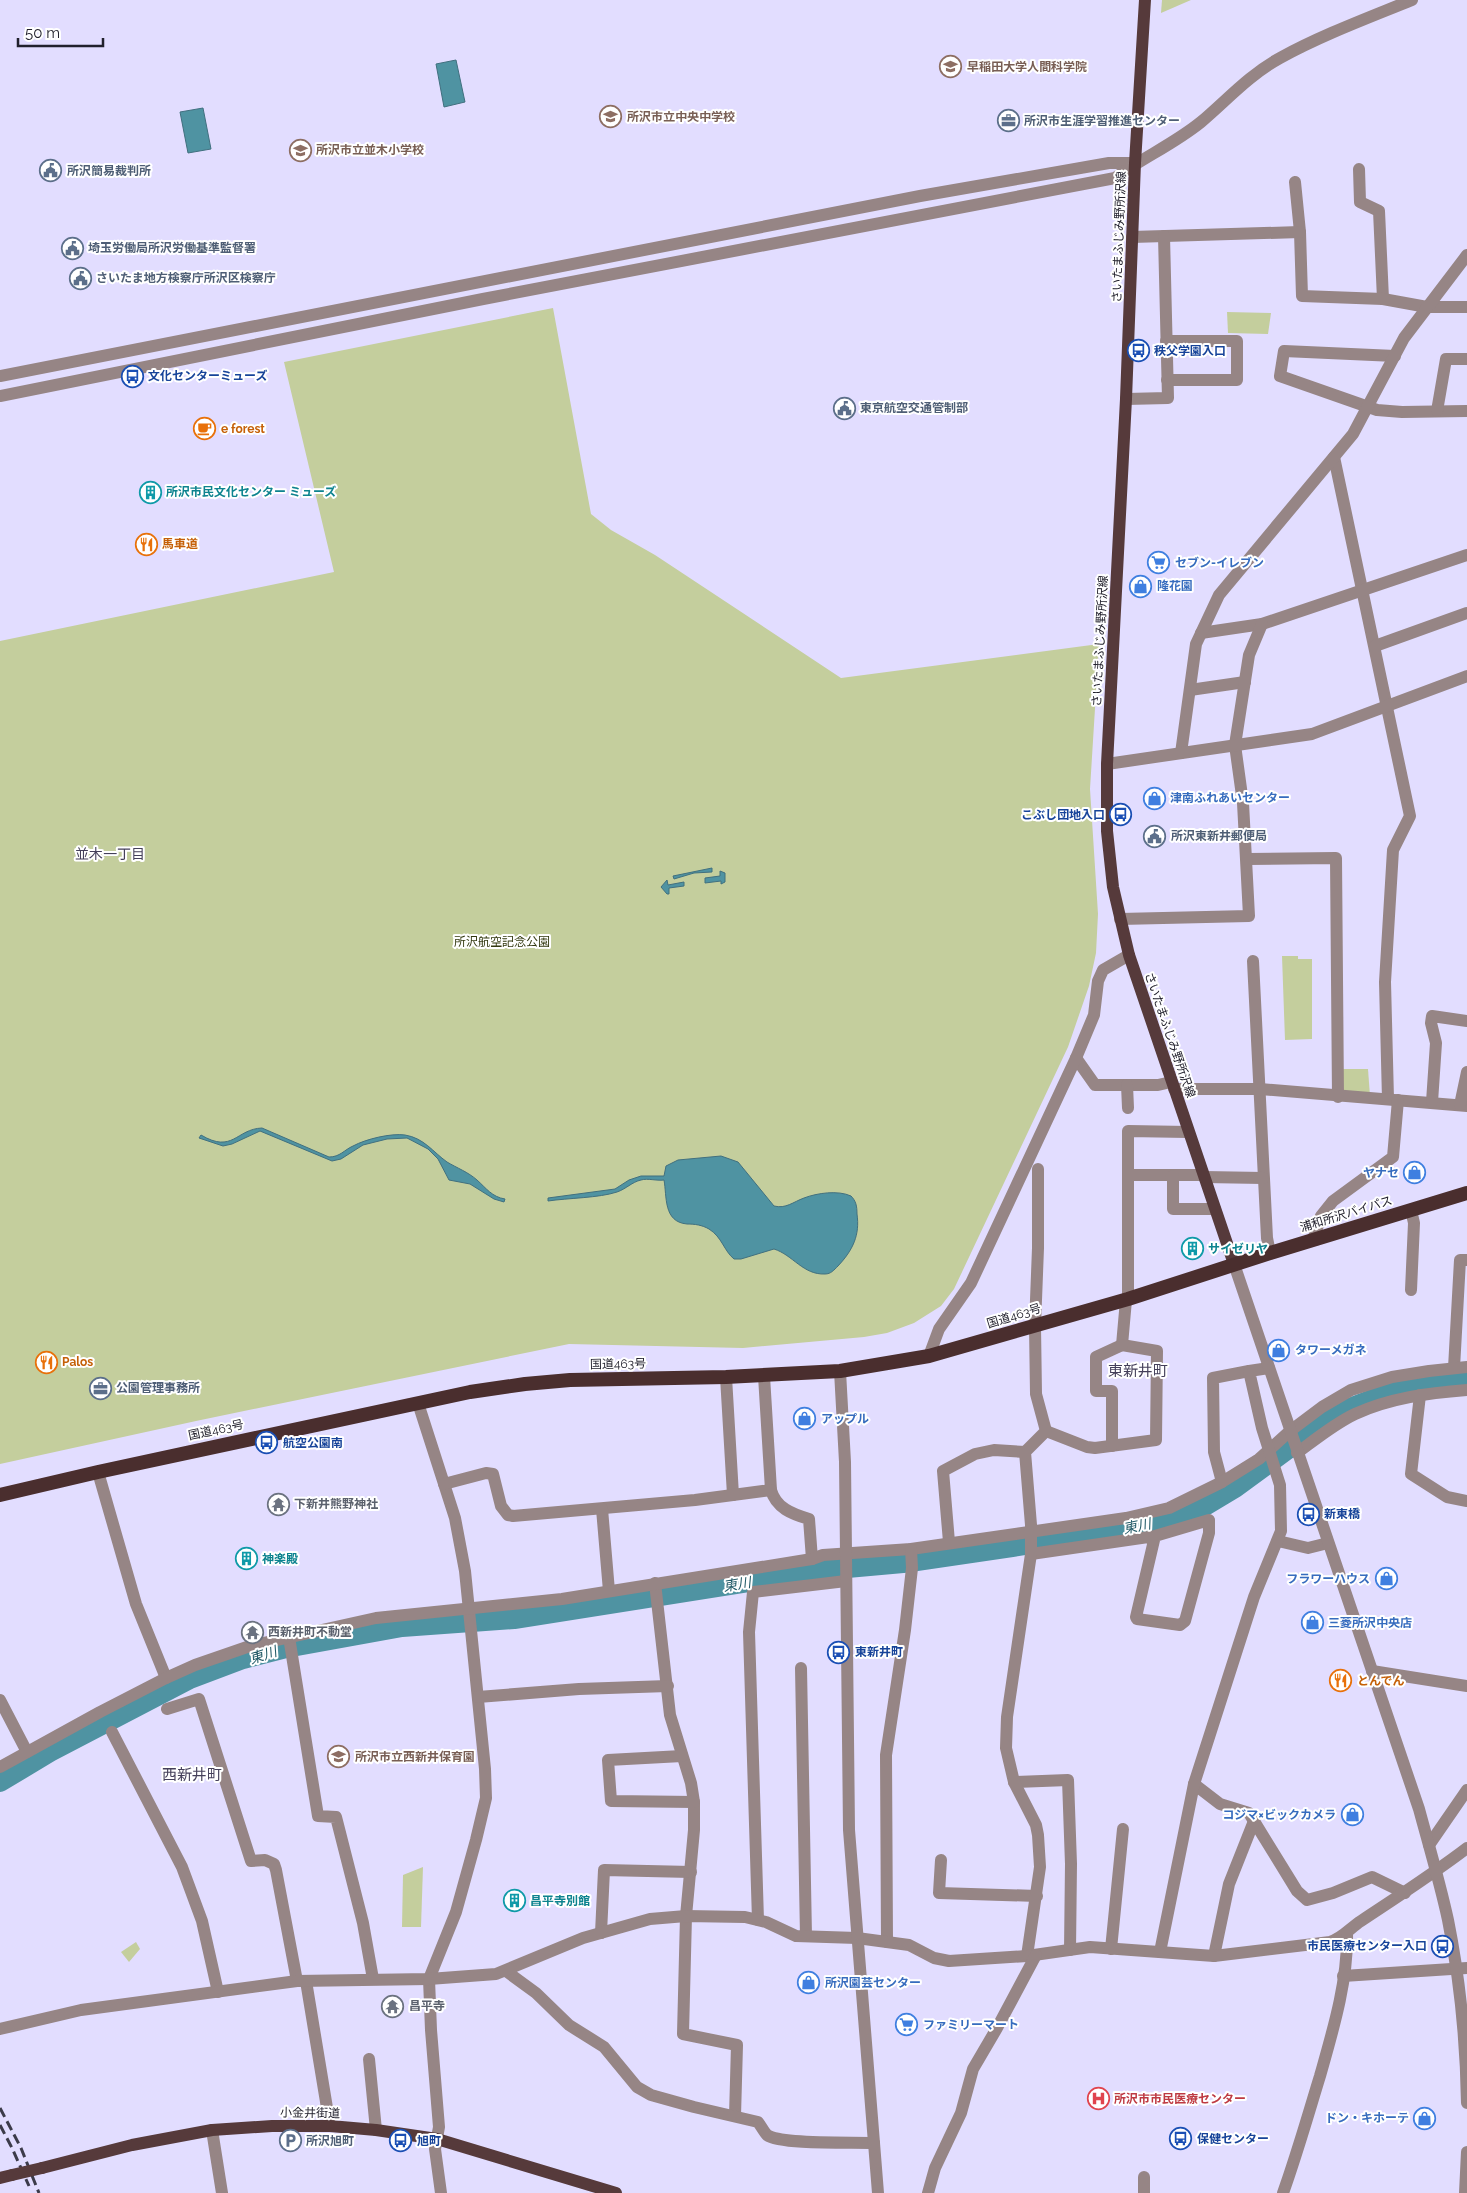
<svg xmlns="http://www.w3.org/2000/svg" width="1467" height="2193" font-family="Raleway,'Noto Sans JP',sans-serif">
	<rect width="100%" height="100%" fill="#e2ddff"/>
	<g fill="#c4ce9d">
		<polygon points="1162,0 1191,0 1161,13"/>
		<polygon points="553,308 591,514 611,530 655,555 841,678 1099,644 1090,789 1098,914 1096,953 1089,986 1068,1047 954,1289 941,1306 914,1323 887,1333 864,1337 743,1348 569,1344 196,1421 0,1464 0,641 334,572 284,362"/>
		<polygon points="1227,312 1271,313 1268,334 1228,333"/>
		<polygon points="1282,956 1298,956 1298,959 1312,959 1312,1039 1285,1040"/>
		<polygon points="1341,1069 1368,1069 1370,1096 1342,1095"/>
		<polygon points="423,1867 421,1927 402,1927 403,1875"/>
		<polygon points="136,1942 140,1949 129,1962 121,1952"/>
	</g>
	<g fill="#4f93a2" stroke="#41707f">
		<polygon points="456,60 465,102 444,107 436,64"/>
		<polygon points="203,108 211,149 188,153 180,112"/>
		<polygon points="712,868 712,872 694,873 674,879 673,876"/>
		<polygon points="720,871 725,873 725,882 721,884 721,881 705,883 705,878 720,876"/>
		<polygon points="667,880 668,885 684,882 684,886 669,888 669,894 667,894 661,887"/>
		<path d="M262,1128L329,1157C340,1157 344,1150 353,1146C366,1139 391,1133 405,1135C424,1138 433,1152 447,1162C457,1168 468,1172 477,1180C486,1188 492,1197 505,1199L504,1202L494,1199L470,1184L449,1180L438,1159L428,1149L407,1138L387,1139L363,1145L341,1159L332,1161L260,1131L232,1144L223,1146L199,1138L201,1135C233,1154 236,1129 262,1128Z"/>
		<path d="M721,1156L738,1162L774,1206C786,1209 793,1202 804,1198C817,1193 838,1190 851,1196C856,1201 857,1206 857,1214C860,1235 853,1250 838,1266C834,1270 831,1274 825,1274C803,1275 793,1255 774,1249L741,1259H734C724,1251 722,1237 709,1229C702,1225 695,1224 687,1224C663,1222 667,1196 664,1180C656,1181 648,1178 641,1180C632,1182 626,1189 617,1192C599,1198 568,1198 548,1201V1198L615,1189L629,1180L641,1176H664L666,1166L678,1160Z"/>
	</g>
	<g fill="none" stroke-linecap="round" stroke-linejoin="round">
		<polyline stroke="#4f93a2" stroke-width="20" points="0,1782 50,1752 190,1679 243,1659 286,1648 402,1627 514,1619 825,1570 903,1563 1012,1547 1138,1527 1195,1512 1235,1488 1337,1413 1388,1393 1431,1384 1467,1379"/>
		<g stroke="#968585" stroke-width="12">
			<polyline points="1359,169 1360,202 1379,211 1383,299"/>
			<polyline points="1295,182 1300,232 1302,296 1383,299 1427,307 1467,307"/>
			<polyline points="1132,237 1300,232"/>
			<polyline points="1166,341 1237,341 1237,380 1167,380"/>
			<polyline points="1395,356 1284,351 1280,376 1377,410 1402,412 1467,411"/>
			<polyline points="1126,399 1168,398 1164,236"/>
			<polyline points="1437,411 1446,359 1467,359"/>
			<polyline points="1334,457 1410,816 1393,850 1385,982 1388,1099"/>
			<polyline points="1201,633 1262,624 1467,555"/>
			<polyline points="1375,646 1467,613"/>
			<polyline points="1190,690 1245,682"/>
			<polyline points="1181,753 1196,644 1219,595 1353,434 1404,338 1467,255"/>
			<polyline points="1248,859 1336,858 1338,1097"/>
			<polyline points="1120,919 1249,916 1243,803 1235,745 1249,655 1262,624"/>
			<polyline points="1253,961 1267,1238 1270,1253"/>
			<polyline points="1076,1058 1095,1085 1158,1085 1171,1082"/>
			<polyline points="1127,1085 1128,1108"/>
			<polyline points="1174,1089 1260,1089 1467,1106"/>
			<polyline points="1432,1102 1436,1043 1431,1023 1432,1016 1467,1021"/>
			<polyline points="1460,1105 1467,1072"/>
			<polyline points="1129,1175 1203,1175"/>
			<polyline points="1173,1176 1173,1209 1215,1209"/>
			<polyline points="1204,1177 1263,1178"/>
			<polyline points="1313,1240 1321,1216 1333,1201 1393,1157 1398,1100"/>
			<polyline points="1411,1290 1414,1223 1411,1210"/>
			<polyline points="1128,1299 1128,1131 1188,1132"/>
			<polyline points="929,1356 939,1329 971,1283 1076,1058 1094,1015 1098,981 1103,970 1129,955"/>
			<polyline points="1454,1368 1460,1260 1467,1260"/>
			<path d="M764,1376L771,1490C776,1508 792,1514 809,1519L812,1559"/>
			<polyline points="726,1377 733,1495"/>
			<polyline points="1420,1395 1411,1474 1447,1497 1467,1501"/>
			<polyline points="418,1403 455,1518 465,1571 485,1769 486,1798 476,1840 456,1912 429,1979 431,2030 439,2127 435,2149 441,2193"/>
			<polyline points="1046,1431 1087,1447 1095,1448 1156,1440 1157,1351 1122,1345 1126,1300"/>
			<polyline points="1112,1446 1112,1391 1096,1391 1096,1357 1122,1345"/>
			<path d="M1297,1453C1316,1439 1334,1424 1355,1414C1390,1398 1428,1393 1467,1390"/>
			<polyline points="98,1472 136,1604 166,1678"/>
			<polyline points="1222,1482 1214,1452 1213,1378 1249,1371"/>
			<polyline points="444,1484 486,1473 493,1474 501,1506 508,1515 513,1516 695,1500 771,1490"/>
			<polyline points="602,1509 609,1591"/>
			<polyline points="1278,1541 1308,1548 1328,1543"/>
			<polyline points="949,1542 943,1471 975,1454 994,1450 1025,1452"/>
			<polyline points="1031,1554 1155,1536 1209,1520 1209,1533 1185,1621 1180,1625 1137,1619 1136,1617 1155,1536"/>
			<polyline points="655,1583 670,1715 691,1783 694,1802 694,1830 686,1916 683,2034 737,2045 735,2116"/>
			<polyline points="289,1637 318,1816 336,1817 363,1923 373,1979"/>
			<polyline points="801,1668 806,1936"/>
			<polyline points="1372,1671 1467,1686"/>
			<polyline points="478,1697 579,1689 668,1686"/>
			<polyline points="0,1700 27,1752"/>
			<polyline points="167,1709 199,1699 251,1861 265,1860 274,1864 276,1870 297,1981"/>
			<polyline points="112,1732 182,1867 202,1921 218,1992"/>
			<polyline points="682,1756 608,1760 611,1801 694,1802"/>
			<polyline points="0,1767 100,1712 166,1678 195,1665 250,1646 376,1618 562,1599 812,1559 823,1555 911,1549 1126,1518 1169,1508 1222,1482 1259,1459 1290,1431 1322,1407 1351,1390 1392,1377 1429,1371 1467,1367"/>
			<polyline points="1014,1782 1068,1780 1071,1864 1070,1950"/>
			<polyline points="1194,1784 1220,1804 1249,1813 1297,1891 1307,1900 1333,1893 1372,1877 1405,1893"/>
			<polyline points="1429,1845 1467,1790"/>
			<polyline points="941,1860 939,1893 1037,1896"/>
			<polyline points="758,1920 749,1632 753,1592 846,1581"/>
			<polyline points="601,1933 604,1870 691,1872"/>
			<polyline points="887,1942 886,1755 905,1630 912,1568 911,1549"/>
			<polyline points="1111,1949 1123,1829"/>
			<polyline points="1160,1952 1194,1784 1254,1597 1281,1531 1280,1485 1262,1428 1249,1371 1269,1368"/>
			<polyline points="1027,1956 1040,1867 1038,1835 1036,1825 1014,1782 1006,1748 1007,1717 1031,1554 1031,1525 1025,1452 1046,1431 1036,1394 1035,1326 1038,1248 1038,1169"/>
			<polyline points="1214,1956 1229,1884 1254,1821"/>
			<path d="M506,1971L536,1993L569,2025L604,2047L637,2087L651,2095L694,2107L758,2122C761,2126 764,2132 767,2135C781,2145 853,2142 874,2143"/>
			<polyline points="1343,1976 1467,1968"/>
			<polyline points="306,1981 330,2126"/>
			<path d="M0,2029L81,2010L297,1981L429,1979L496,1974L583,1938L650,1919L686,1916L745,1917L766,1922L796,1936L857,1938L909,1945L934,1958L949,1961L1027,1956L1090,1947L1214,1956L1330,1942C1343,1938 1350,1928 1361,1921C1397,1897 1433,1874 1467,1848"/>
			<polyline points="369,2059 376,2130"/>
			<polyline points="212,2130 222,2193"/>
			<polyline points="928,2193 935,2168 961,2113 973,2069 997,2028 1036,1955"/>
			<polyline points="1144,2193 1144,2177"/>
			<path d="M1283,2193C1297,2154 1308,2115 1320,2076C1333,2030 1348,1981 1347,1933"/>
		</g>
		<g stroke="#968585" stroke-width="12">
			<polyline points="0,376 920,196 1109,163 1135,163"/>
			<path d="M0,396L483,299L1115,178C1142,158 1174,144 1201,122C1227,100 1249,75 1280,58C1322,35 1368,18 1412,0"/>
			<polyline points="1107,764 1312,734 1467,676"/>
			<path d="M1234,1264L1419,1809C1429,1846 1440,1883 1448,1920C1460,1980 1466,2042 1467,2103"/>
			<polyline points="840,1371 845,1462 849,1830 878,2193"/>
			<polyline points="1465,2193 1467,2152"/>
		</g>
		<g stroke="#563a3b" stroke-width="12">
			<polyline points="1145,0 1135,163 1126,399 1107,764 1107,831 1113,887 1129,955 1234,1264"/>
			<polyline points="42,2168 132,2145 212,2130 272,2126 330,2126 376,2130 437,2139 616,2193"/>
			<polyline points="0,2178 12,2175"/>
		</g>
		<polyline stroke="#4a2e2e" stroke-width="14" points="0,1495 98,1472 470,1392 525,1384 570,1380 726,1377 840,1371 929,1356 1128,1299 1270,1253 1467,1193"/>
		<g stroke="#3c3b4a" stroke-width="3" stroke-dasharray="10 5" stroke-linecap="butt">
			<polyline points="0,2108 21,2148 39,2193"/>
			<polyline points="0,2125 12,2148 29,2186"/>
		</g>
		<polyline stroke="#563a3b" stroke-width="12" points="12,2175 42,2168"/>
	</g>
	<defs>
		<symbol id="university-ring" viewBox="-11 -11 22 22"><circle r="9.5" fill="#fff" stroke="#8d6e63" stroke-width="1.5"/><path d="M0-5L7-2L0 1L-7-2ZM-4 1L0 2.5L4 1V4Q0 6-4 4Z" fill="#8d6e63"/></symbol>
		<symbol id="school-ring" viewBox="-11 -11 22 22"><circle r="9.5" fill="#fff" stroke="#8d6e63" stroke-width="1.5"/><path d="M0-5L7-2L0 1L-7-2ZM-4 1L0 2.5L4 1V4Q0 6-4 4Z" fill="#8d6e63"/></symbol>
		<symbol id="office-ring" viewBox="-11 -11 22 22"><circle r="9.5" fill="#fff" stroke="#5c6f8a" stroke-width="1.5"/><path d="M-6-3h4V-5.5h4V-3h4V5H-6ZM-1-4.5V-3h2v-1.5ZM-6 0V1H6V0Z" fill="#5c6f8a"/></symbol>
		<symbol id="civic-ring" viewBox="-11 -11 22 22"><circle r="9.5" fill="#fff" stroke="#5c6f8a" stroke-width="1.5"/><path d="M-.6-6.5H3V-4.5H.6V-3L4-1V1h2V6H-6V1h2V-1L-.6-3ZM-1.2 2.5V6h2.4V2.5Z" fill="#5c6f8a"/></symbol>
		<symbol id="bus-ring" viewBox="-11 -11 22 22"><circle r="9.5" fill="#fff" stroke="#1a4fb4" stroke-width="1.5"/><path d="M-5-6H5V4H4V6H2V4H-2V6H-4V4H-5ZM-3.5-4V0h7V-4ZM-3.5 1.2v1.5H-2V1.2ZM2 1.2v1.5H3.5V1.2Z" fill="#1a4fb4"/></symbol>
		<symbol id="cafe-ring" viewBox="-11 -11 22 22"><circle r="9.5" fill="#fff" stroke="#e8710a" stroke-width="1.5"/><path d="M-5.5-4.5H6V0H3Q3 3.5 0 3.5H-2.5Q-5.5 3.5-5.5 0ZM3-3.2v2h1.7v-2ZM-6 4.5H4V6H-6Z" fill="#e8710a"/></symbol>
		<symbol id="building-ring" viewBox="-11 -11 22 22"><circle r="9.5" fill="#fff" stroke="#0f9aa8" stroke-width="1.5"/><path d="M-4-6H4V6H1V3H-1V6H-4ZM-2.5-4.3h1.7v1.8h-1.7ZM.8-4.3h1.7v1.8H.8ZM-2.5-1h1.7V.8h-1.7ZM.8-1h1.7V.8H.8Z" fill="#0f9aa8"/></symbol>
		<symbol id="restaurant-ring" viewBox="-11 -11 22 22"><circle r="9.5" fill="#fff" stroke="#e8710a" stroke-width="1.5"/><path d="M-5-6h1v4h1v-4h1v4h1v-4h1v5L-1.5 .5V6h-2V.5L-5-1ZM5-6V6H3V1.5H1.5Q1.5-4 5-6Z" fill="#e8710a"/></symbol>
		<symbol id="supermarket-ring" viewBox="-11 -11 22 22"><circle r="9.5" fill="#fff" stroke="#3f7fe0" stroke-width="1.5"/><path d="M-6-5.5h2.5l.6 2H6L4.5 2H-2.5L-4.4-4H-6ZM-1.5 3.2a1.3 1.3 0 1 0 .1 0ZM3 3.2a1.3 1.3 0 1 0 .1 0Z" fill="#3f7fe0"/></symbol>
		<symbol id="shop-ring" viewBox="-11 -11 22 22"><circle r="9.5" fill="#fff" stroke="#3f7fe0" stroke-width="1.5"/><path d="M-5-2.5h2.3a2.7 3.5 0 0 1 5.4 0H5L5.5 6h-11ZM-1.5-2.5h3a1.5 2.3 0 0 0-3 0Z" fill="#3f7fe0"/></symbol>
		<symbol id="temple-ring" viewBox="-11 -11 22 22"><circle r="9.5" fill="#fff" stroke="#6b7280" stroke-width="1.5"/><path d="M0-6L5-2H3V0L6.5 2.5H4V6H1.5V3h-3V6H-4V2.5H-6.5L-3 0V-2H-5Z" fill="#6b7280"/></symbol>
		<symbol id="hospital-ring" viewBox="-11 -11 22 22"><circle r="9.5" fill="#fff" stroke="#e0444e" stroke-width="1.5"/><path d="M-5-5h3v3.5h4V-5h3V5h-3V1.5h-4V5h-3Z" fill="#e0444e"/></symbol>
		<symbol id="parking-ring" viewBox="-11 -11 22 22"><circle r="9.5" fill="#fff" stroke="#5c6f8a" stroke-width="1.5"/><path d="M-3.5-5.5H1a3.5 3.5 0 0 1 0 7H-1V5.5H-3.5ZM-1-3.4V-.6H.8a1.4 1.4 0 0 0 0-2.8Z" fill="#5c6f8a"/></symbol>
	</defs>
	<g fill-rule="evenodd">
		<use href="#university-ring" x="938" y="54" width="25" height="25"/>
		<use href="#school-ring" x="598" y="104" width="25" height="25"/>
		<use href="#office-ring" x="996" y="108" width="25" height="25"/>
		<use href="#school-ring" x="288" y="138" width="25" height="25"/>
		<use href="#civic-ring" x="38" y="158" width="25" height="25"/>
		<use href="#civic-ring" x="60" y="236" width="25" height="25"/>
		<use href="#civic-ring" x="68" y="266" width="25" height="25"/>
		<use href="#bus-ring" x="1126" y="338" width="25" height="25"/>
		<use href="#bus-ring" x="120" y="364" width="25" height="25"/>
		<use href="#civic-ring" x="832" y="396" width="25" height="25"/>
		<use href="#cafe-ring" x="192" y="416" width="25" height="25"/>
		<use href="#building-ring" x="138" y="480" width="25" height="25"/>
		<use href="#restaurant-ring" x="134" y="532" width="25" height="25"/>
		<use href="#supermarket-ring" x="1146" y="550" width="25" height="25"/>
		<use href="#shop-ring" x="1128" y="574" width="25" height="25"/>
		<use href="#shop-ring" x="1142" y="786" width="25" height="25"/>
		<use href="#bus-ring" x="1108" y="802" width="25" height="25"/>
		<use href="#civic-ring" x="1142" y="824" width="25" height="25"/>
		<use href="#shop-ring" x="1402" y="1160" width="25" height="25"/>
		<use href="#building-ring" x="1180" y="1236" width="25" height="25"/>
		<use href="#shop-ring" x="1266" y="1338" width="25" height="25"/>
		<use href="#restaurant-ring" x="34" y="1350" width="25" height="25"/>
		<use href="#office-ring" x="88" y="1376" width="25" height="25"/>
		<use href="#shop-ring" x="792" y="1406" width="25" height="25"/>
		<use href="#bus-ring" x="254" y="1430" width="25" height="25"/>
		<use href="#temple-ring" x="266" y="1492" width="25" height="25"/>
		<use href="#bus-ring" x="1296" y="1502" width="25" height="25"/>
		<use href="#building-ring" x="234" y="1546" width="25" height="25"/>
		<use href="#shop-ring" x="1374" y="1566" width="25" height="25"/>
		<use href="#shop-ring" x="1300" y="1610" width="25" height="25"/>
		<use href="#temple-ring" x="240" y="1620" width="25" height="25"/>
		<use href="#bus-ring" x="826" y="1640" width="25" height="25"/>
		<use href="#restaurant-ring" x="1328" y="1668" width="25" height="25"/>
		<use href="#school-ring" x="326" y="1744" width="25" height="25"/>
		<use href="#shop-ring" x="1340" y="1802" width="25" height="25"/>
		<use href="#building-ring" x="502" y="1888" width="25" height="25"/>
		<use href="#bus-ring" x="1430" y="1934" width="25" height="25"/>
		<use href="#shop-ring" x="796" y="1970" width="25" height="25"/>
		<use href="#temple-ring" x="380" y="1994" width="25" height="25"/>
		<use href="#supermarket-ring" x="894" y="2012" width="25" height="25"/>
		<use href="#hospital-ring" x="1086" y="2086" width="25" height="25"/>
		<use href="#shop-ring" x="1412" y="2106" width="25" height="25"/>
		<use href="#bus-ring" x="1168" y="2126" width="25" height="25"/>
		<use href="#parking-ring" x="278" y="2128" width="25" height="25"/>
		<use href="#bus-ring" x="388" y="2128" width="25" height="25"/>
	</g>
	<g text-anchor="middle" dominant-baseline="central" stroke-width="4" stroke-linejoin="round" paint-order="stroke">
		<g font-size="12" font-weight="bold" fill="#785e54" stroke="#fff" text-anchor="start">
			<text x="967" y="67">早稲田大学人間科学院</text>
			<text x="627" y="117">所沢市立中央中学校</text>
			<text x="316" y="150">所沢市立並木小学校</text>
			<text x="355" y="1757">所沢市立西新井保育園</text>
		</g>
		<g font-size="12" font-weight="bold" fill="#4e5e75" stroke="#fff" text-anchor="start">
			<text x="1024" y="121">所沢市生涯学習推進センター</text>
			<text x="67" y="171">所沢簡易裁判所</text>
			<text x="88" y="248">埼玉労働局所沢労働基準監督署</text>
			<text x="96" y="278">さいたま地方検察庁所沢区検察庁</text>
			<text x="860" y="408">東京航空交通管制部</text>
			<text x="1171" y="836">所沢東新井郵便局</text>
			<text x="116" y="1388">公園管理事務所</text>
			<text x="306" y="2141">所沢旭町</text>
		</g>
		<g font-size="12" fill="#21202c" stroke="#fff">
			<text transform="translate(1119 237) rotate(-88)">さいたまふじみ野所沢線</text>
			<text transform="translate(1100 641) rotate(-87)">さいたまふじみ野所沢線</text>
			<text transform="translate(1170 1035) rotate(71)">さいたまふじみ野所沢線</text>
			<text transform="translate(1346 1214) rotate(-17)">浦和所沢バイパス</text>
			<text transform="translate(1014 1316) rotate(-17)">国道463号</text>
			<text transform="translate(618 1364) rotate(-1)">国道463号</text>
			<text transform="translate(216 1430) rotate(-12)">国道463号</text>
			<text transform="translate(310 2113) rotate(1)">小金井街道</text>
		</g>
		<g font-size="12" font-weight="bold" fill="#164399" stroke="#fff" text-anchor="start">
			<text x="1154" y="351">秩父学園入口</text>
			<text x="148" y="376">文化センターミューズ</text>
			<text x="1105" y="815" text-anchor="end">こぶし団地入口</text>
			<text x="283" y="1443">航空公園南</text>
			<text x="1324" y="1514">新東橋</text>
			<text x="855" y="1652">東新井町</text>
			<text x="1427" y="1946" text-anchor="end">市民医療センター入口</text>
			<text x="1197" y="2139">保健センター</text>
			<text x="417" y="2141">旭町</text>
		</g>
		<g font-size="12" font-weight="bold" fill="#c56008" stroke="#fff" text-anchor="start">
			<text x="221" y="429">e forest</text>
			<text x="162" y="544">馬車道</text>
			<text x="62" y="1362">Palos</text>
			<text x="1357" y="1681">とんでん</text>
		</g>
		<g font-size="12" font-weight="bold" fill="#0d838f" stroke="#fff" text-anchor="start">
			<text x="166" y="492">所沢市民文化センター ミューズ</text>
			<text x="1208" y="1249">サイゼリヤ</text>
			<text x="262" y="1559">神楽殿</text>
			<text x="530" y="1901">昌平寺別館</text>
		</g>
		<g font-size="12" font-weight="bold" fill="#366cbe" stroke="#fff" text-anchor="start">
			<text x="1175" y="563">セブン-イレブン</text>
			<text x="1157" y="586">隆花園</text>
			<text x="1170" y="798">津南ふれあいセンター</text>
			<text x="1399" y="1173" text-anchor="end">ヤナセ</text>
			<text x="1295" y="1350">タワーメガネ</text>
			<text x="821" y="1419">アップル</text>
			<text x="1370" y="1579" text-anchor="end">フラワーハウス</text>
			<text x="1328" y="1623">三菱所沢中央店</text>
			<text x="1336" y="1815" text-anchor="end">コジマ×ビックカメラ</text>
			<text x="825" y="1983">所沢園芸センター</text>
			<text x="923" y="2025">ファミリーマート</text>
			<text x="1409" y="2118" text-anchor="end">ドン・キホーテ</text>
		</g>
		<g font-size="12" fill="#32380f" stroke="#fff">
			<text x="502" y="942">所沢航空記念公園</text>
		</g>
		<g font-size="12" font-weight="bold" fill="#5b616d" stroke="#fff" text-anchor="start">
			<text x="294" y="1504">下新井熊野神社</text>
			<text x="268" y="1632">西新井町不動堂</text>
			<text x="409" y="2006">昌平寺</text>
		</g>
		<g font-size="12" font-weight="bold" fill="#be3a42" stroke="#fff" text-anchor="start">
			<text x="1114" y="2099">所沢市市民医療センター</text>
		</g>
		<g font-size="14" fill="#443f5a" stroke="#fff">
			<text x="110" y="854">並木一丁目</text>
		</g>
		<g font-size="14" font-style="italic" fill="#225a67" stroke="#fff">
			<text transform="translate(1137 1526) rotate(-12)">東川</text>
			<text transform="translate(737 1584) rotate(-9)">東川</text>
			<text transform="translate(263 1655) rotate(-18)">東川</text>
		</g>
		<g font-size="15" fill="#443f5a" stroke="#fff">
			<text x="1138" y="1371">東新井町</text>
			<text x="192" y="1775">西新井町</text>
		</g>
	</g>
	<path d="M18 38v8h85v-8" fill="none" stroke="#21202c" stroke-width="2.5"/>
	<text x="25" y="38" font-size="15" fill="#21202c" stroke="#ffffff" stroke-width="4" paint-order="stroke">50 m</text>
</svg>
